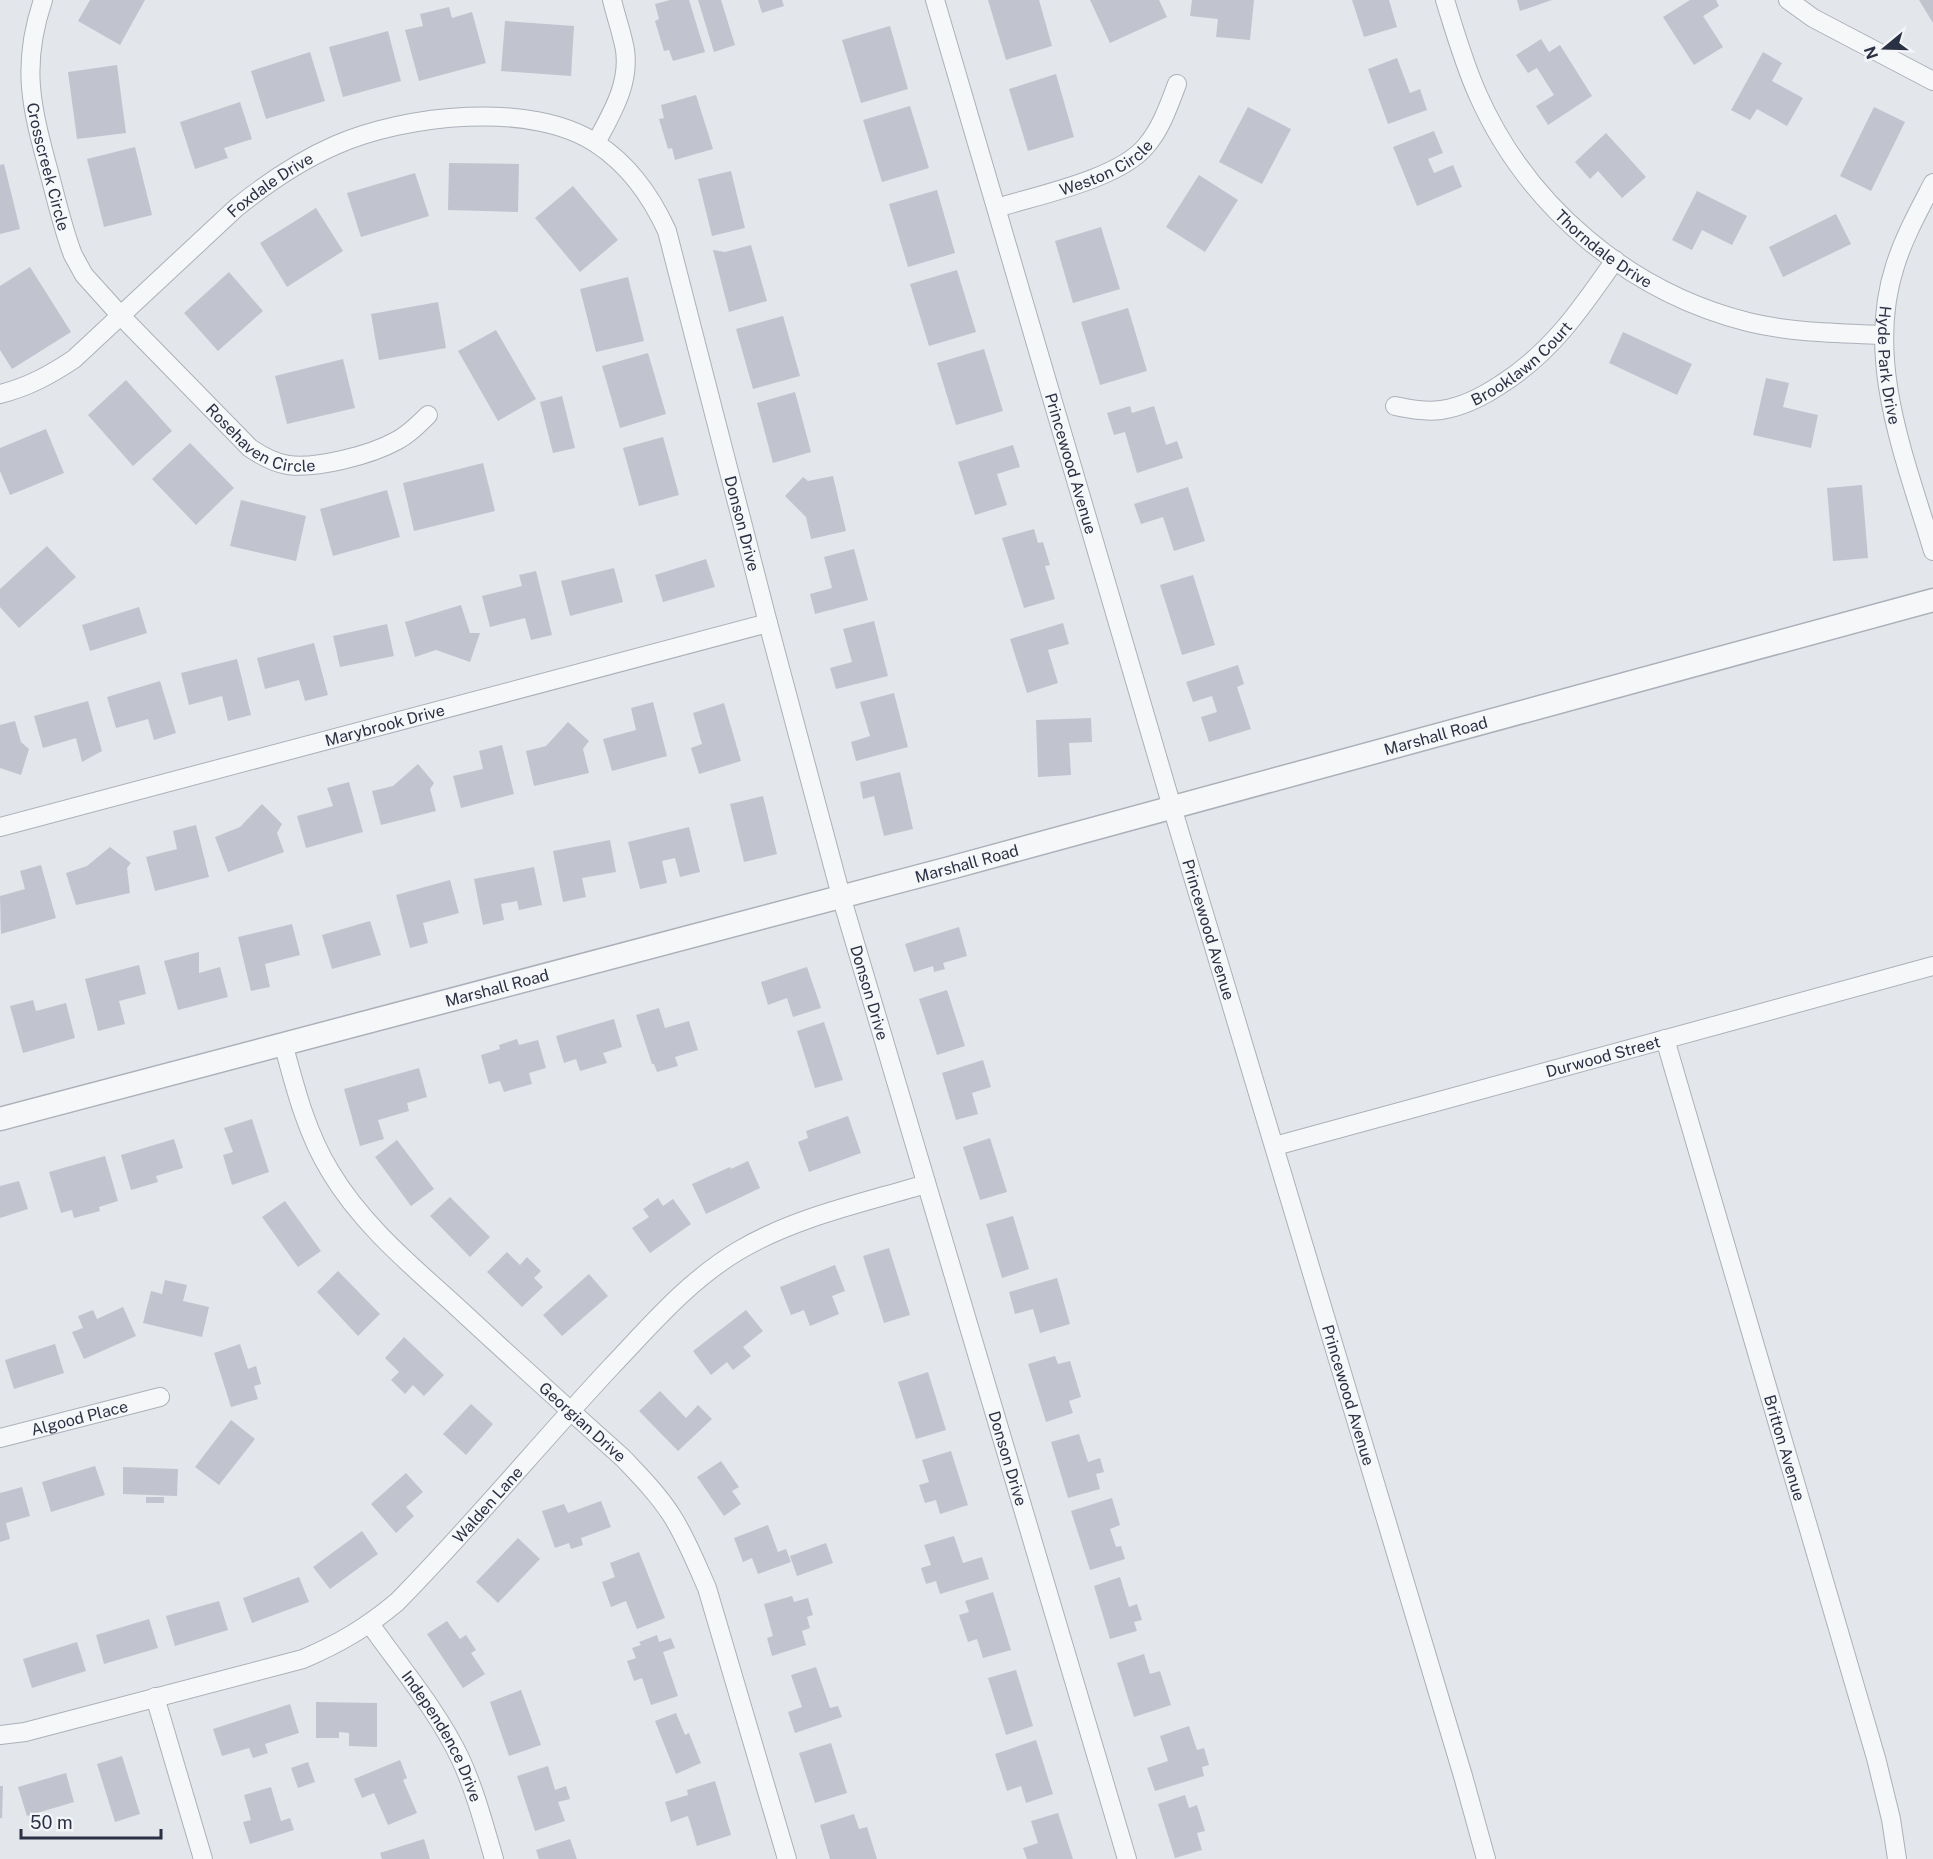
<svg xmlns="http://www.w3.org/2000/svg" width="1933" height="1859" font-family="'Public Sans',sans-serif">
	<rect width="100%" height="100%" fill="#e3e6eb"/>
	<g fill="#c1c4ce">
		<polygon points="90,0 145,0 120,45 78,21"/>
		<polygon points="670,0 689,0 705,52 673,61 669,50 664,51 655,21 659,19 655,4"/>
		<polygon points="698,0 721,0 735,45 714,52"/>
		<polygon points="758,0 782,0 784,6 762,13"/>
		<polygon points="988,0 1039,0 1052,46 1006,60"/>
		<polygon points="1090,0 1159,0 1167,17 1110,43"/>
		<polygon points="1192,0 1254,0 1250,40 1216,37 1218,19 1190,16"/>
		<polygon points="1352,0 1389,0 1397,27 1364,37"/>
		<polygon points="1517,0 1552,0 1520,11"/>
		<polygon points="1690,0 1716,0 1719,6 1703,16 1723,47 1694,65 1663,17"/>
		<polygon points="1919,0 1933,0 1933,23"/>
		<polygon points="449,7 452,18 472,12 486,63 419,81 405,30 423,26 420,14"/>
		<polygon points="505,21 574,26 571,76 501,71"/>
		<polygon points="890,26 908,89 861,103 842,40"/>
		<polygon points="388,31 401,81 343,97 329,47"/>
		<polygon points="1541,39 1549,52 1560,45 1592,96 1548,125 1536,106 1554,95 1537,68 1528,73 1516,55"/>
		<polygon points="310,52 325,101 266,119 251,71"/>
		<polygon points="1763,52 1782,63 1772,81 1803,98 1787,126 1757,109 1750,120 1731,110"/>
		<polygon points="1397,58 1410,93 1420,89 1427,110 1388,124 1368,69"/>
		<polygon points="117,65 126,133 77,139 68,72"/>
		<polygon points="1056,74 1074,137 1028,151 1009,89"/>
		<polygon points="696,95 713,149 675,160 672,148 668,149 659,119 664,118 661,105"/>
		<polygon points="240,102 252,139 224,148 228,158 195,169 180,122"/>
		<polygon points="910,106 929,168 882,182 863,120"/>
		<polygon points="1248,107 1291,129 1262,184 1219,162"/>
		<polygon points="1874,107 1905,122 1871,191 1840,176"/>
		<polygon points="1434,131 1443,153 1428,159 1434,173 1453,165 1462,187 1417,206 1393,147"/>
		<polygon points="1606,133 1646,177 1622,198 1598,171 1590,179 1575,162"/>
		<polygon points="135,147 152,215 104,227 87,159"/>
		<polygon points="449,163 519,164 518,212 448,210"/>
		<polygon points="4,164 20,229 0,234 0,165"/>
		<polygon points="731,171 745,228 712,236 698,179"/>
		<polygon points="415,173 429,216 361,237 347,193"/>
		<polygon points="1199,175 1238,200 1205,252 1166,227"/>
		<polygon points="573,186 618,240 580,272 535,218"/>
		<polygon points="937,190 955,253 908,267 889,204"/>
		<polygon points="1697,191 1747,216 1732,245 1702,230 1692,250 1672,240"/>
		<polygon points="316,208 343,251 287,287 260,243"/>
		<polygon points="1836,214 1851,244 1783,277 1769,247"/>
		<polygon points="1101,227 1120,289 1073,303 1055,241"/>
		<polygon points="751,245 767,301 729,312 713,250 725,252"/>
		<polygon points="30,267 71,332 12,369 0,350 0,286"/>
		<polygon points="957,270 976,332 929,346 910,284"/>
		<polygon points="229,272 263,311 218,351 184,313"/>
		<polygon points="628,277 644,341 596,352 580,289"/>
		<polygon points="438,302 446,348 379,360 371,314"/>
		<polygon points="1128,308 1147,371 1100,385 1081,322"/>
		<polygon points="783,316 800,376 753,389 736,329"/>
		<polygon points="496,330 536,399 498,421 458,351"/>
		<polygon points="1623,332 1692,364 1677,395 1609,363"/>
		<polygon points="984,349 1003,411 956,425 937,363"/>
		<polygon points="648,353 666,414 620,428 602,366"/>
		<polygon points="343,359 355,408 287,424 275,376"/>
		<polygon points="1766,378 1789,383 1783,407 1818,415 1811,448 1753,435"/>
		<polygon points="126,380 172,431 133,466 88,415"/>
		<polygon points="795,392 811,452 773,463 757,403"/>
		<polygon points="562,396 575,448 553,453 540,402"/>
		<polygon points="1130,406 1132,413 1154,406 1166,445 1177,441 1183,458 1137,473 1125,432 1114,435 1107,413"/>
		<polygon points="46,429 64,473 10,495 0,471 0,448"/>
		<polygon points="663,437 679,495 639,506 623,448"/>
		<polygon points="190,443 234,488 196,525 152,479"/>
		<polygon points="1013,445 1020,467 997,474 1007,505 975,515 958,462"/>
		<polygon points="483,463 495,511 414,531 403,483"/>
		<polygon points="833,476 846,531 811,539 806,517 785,496 803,477 808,481"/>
		<polygon points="1862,485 1868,558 1833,561 1827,488"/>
		<polygon points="1188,487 1205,541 1174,551 1163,517 1141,524 1134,504"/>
		<polygon points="387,490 400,537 333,556 320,509"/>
		<polygon points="241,500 306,516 296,561 230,546"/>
		<polygon points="1034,529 1038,543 1043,542 1050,565 1045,566 1055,599 1024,608 1002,538"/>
		<polygon points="47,546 76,577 19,628 0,607 0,589"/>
		<polygon points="854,549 868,600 815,614 810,594 832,588 824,557"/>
		<polygon points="706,559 715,587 663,602 655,575"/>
		<polygon points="614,568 623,602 570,616 561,581"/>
		<polygon points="536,571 552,635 531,640 525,618 490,627 482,596 522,586 519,575"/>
		<polygon points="1193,575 1215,645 1182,655 1160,585"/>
		<polygon points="461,605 470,633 480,633 470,662 436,650 415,657 405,622"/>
		<polygon points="139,607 147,633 90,651 82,625"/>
		<polygon points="874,621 888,676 836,689 830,668 852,662 843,629"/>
		<polygon points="1063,623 1069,644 1048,650 1058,683 1027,693 1010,639"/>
		<polygon points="387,624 394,656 340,667 333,636"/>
		<polygon points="314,643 328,695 305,701 299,680 265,689 257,658"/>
		<polygon points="237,659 251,715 228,721 222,696 189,705 181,673"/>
		<polygon points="1238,665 1244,684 1237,687 1251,729 1209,742 1201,717 1217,712 1212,696 1193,702 1186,682"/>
		<polygon points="160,681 176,733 154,740 148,719 116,728 107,697"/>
		<polygon points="894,693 908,747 856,761 851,742 870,736 860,702"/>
		<polygon points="88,701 102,751 82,762 76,738 43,748 34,716"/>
		<polygon points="653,702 667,756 612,771 603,739 636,730 631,708"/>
		<polygon points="724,703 741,761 699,774 691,748 702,744 693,713"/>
		<polygon points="1091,718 1092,742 1069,743 1071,775 1038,777 1036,720"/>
		<polygon points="15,721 21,742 29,749 21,775 0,768 0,725"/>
		<polygon points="568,722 589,741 583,749 589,773 534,786 526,751 546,746"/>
		<polygon points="502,745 514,794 461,808 453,776 483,769 479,751"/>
		<polygon points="418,764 434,783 430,789 436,811 381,825 372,791 393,786"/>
		<polygon points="900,772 913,829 884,836 874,796 863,799 860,782"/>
		<polygon points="349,782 363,832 306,848 297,816 333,806 327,788"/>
		<polygon points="763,796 777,854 744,862 730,804"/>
		<polygon points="262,804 282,824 277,833 284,852 228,872 215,837 240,827"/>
		<polygon points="196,825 209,877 155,891 146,857 177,849 173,831"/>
		<polygon points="689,827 700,872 680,877 675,858 662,861 667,883 640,889 628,842"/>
		<polygon points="610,840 616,872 582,878 586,897 563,902 553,851"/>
		<polygon points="110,847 131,863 127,868 130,893 76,905 66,873 87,866"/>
		<polygon points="41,865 56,918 1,934 0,896 25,889 20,871"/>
		<polygon points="534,867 542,905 519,910 517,901 501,904 504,920 483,925 474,879"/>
		<polygon points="450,880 459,913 423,923 428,943 410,948 396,895"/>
		<polygon points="370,921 381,955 332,969 322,935"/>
		<polygon points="292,924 300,955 265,964 270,987 251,991 238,937"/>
		<polygon points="959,927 967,956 943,963 945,969 934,972 933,966 914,972 905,944"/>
		<polygon points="199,952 199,973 220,967 228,997 178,1010 164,961"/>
		<polygon points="139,965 146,994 119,1001 125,1024 98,1031 85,979"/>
		<polygon points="807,967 821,1008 793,1017 787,998 768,1005 761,982"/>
		<polygon points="947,990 965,1046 937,1055 919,999"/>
		<polygon points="33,1000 36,1011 66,1003 75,1038 23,1053 10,1006"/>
		<polygon points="659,1008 665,1028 689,1021 698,1050 675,1057 678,1066 657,1072 654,1064 652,1064 636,1015"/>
		<polygon points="614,1019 622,1047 603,1053 607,1063 580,1071 576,1059 564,1063 556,1036"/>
		<polygon points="824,1022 843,1080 815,1088 797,1031"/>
		<polygon points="517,1039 519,1045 538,1040 546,1068 529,1073 532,1084 504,1092 500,1081 489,1084 481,1055 500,1049 499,1045"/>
		<polygon points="983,1060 991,1087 972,1093 978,1114 956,1120 942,1073"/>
		<polygon points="419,1068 427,1097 407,1103 409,1111 378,1120 384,1139 360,1146 344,1089"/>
		<polygon points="848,1116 861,1153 809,1172 798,1142 808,1138 806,1131"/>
		<polygon points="252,1119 269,1172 232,1185 223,1155 233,1152 224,1128"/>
		<polygon points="990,1138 1007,1192 980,1200 963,1147"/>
		<polygon points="174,1139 183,1168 156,1176 158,1182 131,1190 121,1155"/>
		<polygon points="397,1140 434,1189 411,1206 375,1157"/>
		<polygon points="105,1156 118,1201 99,1207 100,1211 74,1218 72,1210 61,1213 49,1172"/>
		<polygon points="748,1161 760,1188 706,1214 692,1184 730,1167 731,1169"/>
		<polygon points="19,1181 28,1209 0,1218 0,1186"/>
		<polygon points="450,1197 490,1237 470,1257 430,1216"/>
		<polygon points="658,1198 663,1206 673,1199 691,1224 650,1253 632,1228 649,1217 643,1209"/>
		<polygon points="285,1201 321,1251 298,1267 262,1217"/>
		<polygon points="1013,1216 1029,1269 1002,1278 986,1224"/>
		<polygon points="889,1248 910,1315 884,1323 863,1256"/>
		<polygon points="507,1252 520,1265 527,1257 541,1271 534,1278 543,1287 522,1307 487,1272"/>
		<polygon points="835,1265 845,1291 832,1296 839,1314 810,1326 804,1310 791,1315 780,1287"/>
		<polygon points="338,1271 380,1314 358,1336 317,1292"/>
		<polygon points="589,1274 608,1296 562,1336 543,1315"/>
		<polygon points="1057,1278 1070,1324 1040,1333 1033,1309 1015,1314 1009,1292"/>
		<polygon points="165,1280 187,1285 183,1301 209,1307 202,1337 143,1323 151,1291 162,1294"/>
		<polygon points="123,1307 136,1336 84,1359 72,1332 83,1328 78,1316 93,1310 97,1319"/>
		<polygon points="746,1310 763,1331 743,1347 751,1356 733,1370 727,1362 711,1375 693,1351"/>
		<polygon points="404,1337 444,1375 424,1396 413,1385 405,1394 391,1380 399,1372 385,1358"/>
		<polygon points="55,1344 64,1373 14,1389 5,1360"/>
		<polygon points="240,1344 248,1369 256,1366 261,1384 254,1386 258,1399 231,1407 214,1353"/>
		<polygon points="1055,1356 1058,1364 1070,1361 1081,1397 1069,1401 1073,1413 1046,1422 1028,1364"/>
		<polygon points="928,1372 946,1430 916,1439 898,1382"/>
		<polygon points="660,1391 686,1418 698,1405 712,1419 678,1451 639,1411"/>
		<polygon points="471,1404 493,1424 466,1455 443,1434"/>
		<polygon points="231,1420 255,1439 219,1485 195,1467"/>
		<polygon points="1079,1434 1088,1462 1100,1458 1104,1472 1096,1474 1100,1489 1068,1498 1051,1442"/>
		<polygon points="951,1451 968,1505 940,1514 936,1500 925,1503 919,1485 929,1482 922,1460"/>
		<polygon points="721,1461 739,1487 732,1491 741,1504 724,1516 697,1477"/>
		<polygon points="95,1466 105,1495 51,1512 42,1482"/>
		<polygon points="123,1467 178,1469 177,1496 123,1494"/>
		<polygon points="406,1473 423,1492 406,1507 414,1516 396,1533 371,1504"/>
		<polygon points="22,1487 30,1516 6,1523 10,1539 0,1542 0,1493"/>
		<rect x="146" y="1497" width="18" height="6"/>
		<polygon points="1112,1498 1120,1525 1110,1529 1116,1547 1121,1546 1125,1559 1090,1570 1071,1511"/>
		<polygon points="601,1501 611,1527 581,1538 583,1545 571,1549 569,1543 555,1548 542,1511 564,1504 568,1513"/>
		<polygon points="768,1525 778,1552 786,1549 791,1562 758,1574 752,1558 743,1562 734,1538"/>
		<polygon points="362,1531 378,1554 330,1589 313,1567"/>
		<polygon points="954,1536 963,1563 982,1557 989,1579 940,1594 936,1581 926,1584 921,1568 931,1565 924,1545"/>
		<polygon points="518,1538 540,1559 498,1603 476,1582"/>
		<polygon points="826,1543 833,1563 797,1576 790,1556"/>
		<polygon points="639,1552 665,1618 637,1629 626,1601 611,1607 602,1582 615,1577 610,1563"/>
		<polygon points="299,1577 309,1602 252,1623 243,1598"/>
		<polygon points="1120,1577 1129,1607 1137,1604 1142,1620 1134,1622 1137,1631 1110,1639 1094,1586"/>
		<polygon points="993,1592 1011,1650 983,1658 977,1639 968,1642 959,1615 969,1612 965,1601"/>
		<polygon points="792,1596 794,1602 808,1598 813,1615 807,1617 810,1628 802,1631 806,1645 772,1656 767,1638 773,1636 764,1604"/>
		<polygon points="219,1601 228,1630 175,1646 166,1616"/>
		<polygon points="149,1619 158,1648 104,1664 96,1635"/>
		<polygon points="447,1621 460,1639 466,1635 476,1650 471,1653 485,1674 463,1688 427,1634"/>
		<polygon points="657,1635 659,1642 671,1638 675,1648 663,1652 678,1696 651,1705 642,1678 634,1681 627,1661 636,1658 632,1648 641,1645 639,1642"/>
		<polygon points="77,1642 86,1671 32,1688 23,1659"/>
		<polygon points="1144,1654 1150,1674 1160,1671 1171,1705 1134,1717 1117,1663"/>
		<polygon points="816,1667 830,1708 838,1706 842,1717 795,1733 788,1712 802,1707 791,1675"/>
		<polygon points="1016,1670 1033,1726 1006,1735 988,1678"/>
		<polygon points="521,1690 541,1745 509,1756 490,1702"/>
		<polygon points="316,1702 377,1703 377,1747 349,1746 349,1733 339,1732 339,1738 316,1738"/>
		<polygon points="290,1704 299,1733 265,1744 268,1753 253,1758 249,1748 222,1756 213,1729"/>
		<polygon points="676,1713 685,1735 689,1733 701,1763 676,1774 655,1721"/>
		<polygon points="1189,1726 1197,1750 1204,1748 1209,1765 1202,1767 1204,1776 1155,1791 1147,1768 1168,1761 1160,1736"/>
		<polygon points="1036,1740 1053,1794 1026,1803 1021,1786 1007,1791 995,1754"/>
		<polygon points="831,1743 847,1793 815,1803 799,1753"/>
		<polygon points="122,1756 140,1814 115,1822 97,1764"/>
		<polygon points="400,1760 407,1778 403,1780 417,1813 388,1825 374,1793 362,1798 354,1779"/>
		<polygon points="308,1762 315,1782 298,1788 291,1768"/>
		<polygon points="548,1766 555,1790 566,1786 570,1799 558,1802 565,1821 535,1831 517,1776"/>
		<polygon points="66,1773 74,1802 27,1816 18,1787"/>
		<polygon points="715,1781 731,1835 697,1846 688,1816 671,1822 665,1802 688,1795 687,1790"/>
		<polygon points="0,1786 3,1786 2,1818 0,1818"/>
		<polygon points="271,1787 281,1821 290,1818 294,1830 250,1844 243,1822 251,1820 244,1795"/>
		<polygon points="1185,1795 1189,1808 1197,1805 1205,1831 1197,1833 1202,1850 1175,1858 1158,1804"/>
		<polygon points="1058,1813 1073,1859 1027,1859 1023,1848 1038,1843 1031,1821"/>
		<polygon points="854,1814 859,1829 867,1827 877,1859 830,1859 820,1825"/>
		<polygon points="424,1839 430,1859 382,1859 380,1853"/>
		<polygon points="570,1839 577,1859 539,1859 536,1850"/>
	</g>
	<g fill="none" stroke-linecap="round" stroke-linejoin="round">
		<defs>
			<g id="minor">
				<path id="s1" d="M43,0C20,68 32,109 50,176C57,202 63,229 73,255L84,275L121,316L250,448C262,456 274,463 288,465C316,469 371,455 396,441C408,435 418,425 428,415"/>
				<path id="s2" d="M935,0L1172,807L1463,1776L1486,1859"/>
				<path id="s3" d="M1445,0C1455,32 1464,64 1478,95C1528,207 1629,292 1748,322C1792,333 1839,333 1884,335"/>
				<polyline points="1788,0 1813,18 1933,81"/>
				<path d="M596,143C611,114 630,85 625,50C622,33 616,17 612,0"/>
				<path id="s4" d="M1933,183C1919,210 1904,237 1895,266C1864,361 1906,460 1933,551"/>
				<path id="s5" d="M997,208C1038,195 1119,179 1146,146C1161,129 1169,105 1177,84"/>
				<path id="s6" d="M0,394C28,387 50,375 74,359L236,208C267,183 299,161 336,145C404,115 532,100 597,144C629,165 651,196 667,231L768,623L841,896L1127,1859"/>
				<path id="s7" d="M1395,406C1410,409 1425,412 1441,410C1462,407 1482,397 1500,385C1551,353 1581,309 1615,260"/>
				<path id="s8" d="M0,827L768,623"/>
				<path id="s9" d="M1665,1039L1876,1758L1891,1819L1897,1859"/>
				<path id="s10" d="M283,1043C295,1087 306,1132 330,1171C362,1225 412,1266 457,1307C512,1358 567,1408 623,1458C640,1476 658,1494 672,1516C686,1538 696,1563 707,1588L787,1859"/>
				<path id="s11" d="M1275,1146L1933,966"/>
				<path id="s12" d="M0,1438L160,1397"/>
				<path id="s13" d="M370,1624C401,1668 437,1710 460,1758C475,1790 484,1825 494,1859"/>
				<polyline points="155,1697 203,1859"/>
				<path id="s14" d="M0,1735L25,1732L303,1659C340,1643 366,1628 397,1602C471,1527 539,1444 611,1367C651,1325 688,1281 738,1251C795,1217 863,1203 926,1184"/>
			</g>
			<g id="tertiary">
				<path id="s15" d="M0,1119L950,868L1933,600"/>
			</g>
		</defs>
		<use href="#minor" stroke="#acb0b9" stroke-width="20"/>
		<use href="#tertiary" stroke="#acb0b9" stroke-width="25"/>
		<use href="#minor" stroke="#f6f7f9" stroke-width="18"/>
		<use href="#tertiary" stroke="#f6f7f9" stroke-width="22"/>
	</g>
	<g text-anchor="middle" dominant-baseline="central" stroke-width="4.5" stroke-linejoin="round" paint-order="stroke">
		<g font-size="16" fill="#2b3144" stroke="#f3f5f8">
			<text stroke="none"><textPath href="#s5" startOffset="117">Weston Circle</textPath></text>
			<text stroke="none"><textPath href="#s1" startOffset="170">Crosscreek Circle</textPath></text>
			<text stroke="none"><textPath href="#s6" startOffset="345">Foxdale Drive</textPath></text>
			<text stroke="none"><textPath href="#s3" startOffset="302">Thorndale Drive</textPath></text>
			<text stroke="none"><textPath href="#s7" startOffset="141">Brooklawn Court</textPath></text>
			<text stroke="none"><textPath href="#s4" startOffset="192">Hyde Park Drive</textPath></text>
			<text stroke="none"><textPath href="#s1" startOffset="530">Rosehaven Circle</textPath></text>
			<text stroke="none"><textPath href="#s2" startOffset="483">Princewood Avenue</textPath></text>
			<text stroke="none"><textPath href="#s6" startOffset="1107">Donson Drive</textPath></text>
			<text stroke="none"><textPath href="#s8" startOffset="398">Marybrook Drive</textPath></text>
			<text stroke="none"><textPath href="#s15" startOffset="1486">Marshall Road</textPath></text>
			<text stroke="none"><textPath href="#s15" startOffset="1000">Marshall Road</textPath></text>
			<text stroke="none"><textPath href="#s2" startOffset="969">Princewood Avenue</textPath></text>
			<text stroke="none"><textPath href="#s15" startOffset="514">Marshall Road</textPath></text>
			<text stroke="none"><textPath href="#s6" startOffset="1593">Donson Drive</textPath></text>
			<text stroke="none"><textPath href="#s11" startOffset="340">Durwood Street</textPath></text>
			<text stroke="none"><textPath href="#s2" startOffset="1455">Princewood Avenue</textPath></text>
			<text stroke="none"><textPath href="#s12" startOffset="82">Algood Place</textPath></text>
			<text stroke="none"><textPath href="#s10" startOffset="494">Georgian Drive</textPath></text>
			<text stroke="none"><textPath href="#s9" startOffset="426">Britton Avenue</textPath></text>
			<text stroke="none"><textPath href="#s6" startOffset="2079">Donson Drive</textPath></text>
			<text stroke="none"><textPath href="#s14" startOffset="556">Walden Lane</textPath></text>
			<text stroke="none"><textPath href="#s13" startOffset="134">Independence Drive</textPath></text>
		</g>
	</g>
	<g transform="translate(1885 48) rotate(251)" stroke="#f3f5f8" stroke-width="4.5" paint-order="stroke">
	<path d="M0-4.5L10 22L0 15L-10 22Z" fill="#2b3144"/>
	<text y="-9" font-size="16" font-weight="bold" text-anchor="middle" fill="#2b3144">N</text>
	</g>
	<path d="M21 1829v9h140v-9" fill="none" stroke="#2b3144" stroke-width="3"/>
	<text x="30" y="1829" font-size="18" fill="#2b3144" stroke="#f3f5f8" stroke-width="4.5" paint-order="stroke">50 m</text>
</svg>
